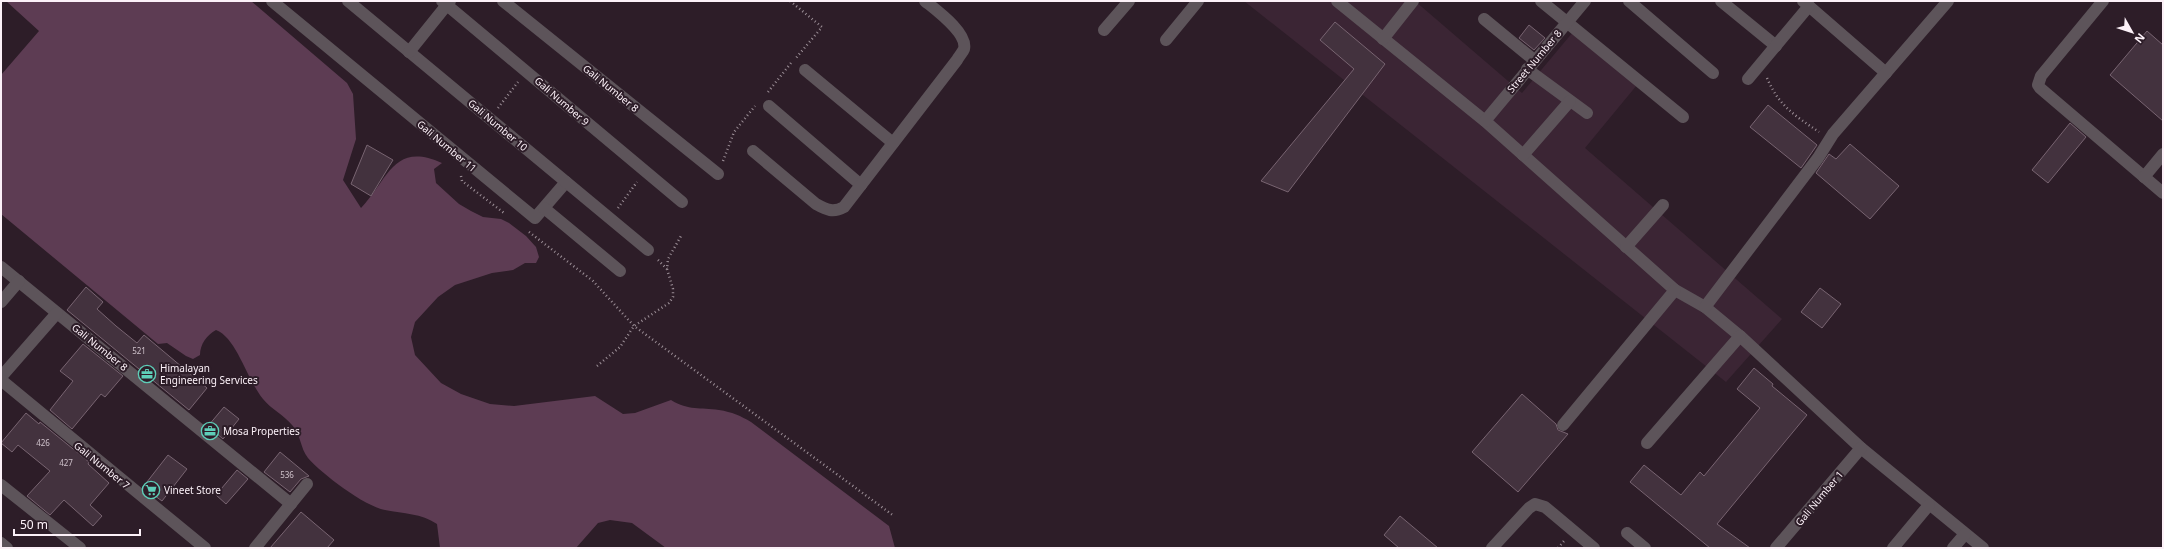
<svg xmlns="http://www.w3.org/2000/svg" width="2164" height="549" font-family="'Noto Sans',sans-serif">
	<rect width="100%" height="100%" fill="#2d1d28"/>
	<polygon fill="#3b2534" points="1244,1 1415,1 1522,93 1573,32 1637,85 1585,148 1782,319 1726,382"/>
	<path fill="#5d3c53" d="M6,1H251L347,83L353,94L356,139L343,180L361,208C388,180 393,141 442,163L434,169L436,183L459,204L471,211L483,217L501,219L509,223L526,236L536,247L539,257L536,263H525L513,270L492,273L455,285L438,297L415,322L411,337L415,355L441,383L461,394L490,404L514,406L595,396L623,414L635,413L671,400C689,411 700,407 719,410C732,412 741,416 751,422L889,526L895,548H666L632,523L610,520L598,523L576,548H440L437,524C421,513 404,514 385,510C364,506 322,474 308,458C300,448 301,434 292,425C284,415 271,409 263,399C247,380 237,338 216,330C207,335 200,344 200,355L193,359L186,356L167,343L158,344L1,214V75L39,31Z"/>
	<g fill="#43323e" stroke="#786471">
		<polygon points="1335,22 1385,64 1288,192 1261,181 1354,69 1320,40"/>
		<polygon points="1529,25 1545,38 1534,50 1519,38"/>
		<polygon points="2147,31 2163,45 2163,121 2110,75"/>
		<polygon points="1768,105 1817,145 1801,168 1750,127"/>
		<polygon points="2070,123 2086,137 2048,183 2032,170"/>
		<polygon points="1850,144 1899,186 1870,219 1816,173 1829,154 1836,159"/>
		<polygon points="367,145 393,160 371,196 351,184"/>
		<polygon points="86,287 103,302 97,309 116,326 137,343 144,335 207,388 189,410 67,310"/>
		<polygon points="1820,288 1841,304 1822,328 1801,312"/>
		<polygon points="83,344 123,376 105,397 101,394 72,429 50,410 73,381 60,371"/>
		<polygon points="1754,368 1773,384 1772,386 1807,415 1717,524 1750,548 1710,548 1630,482 1644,465 1681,495 1700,472 1704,476 1760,408 1737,389"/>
		<polygon points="1522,394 1556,424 1558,430 1568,434 1518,492 1472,452"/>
		<polygon points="224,407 239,419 223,439 208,426"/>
		<polygon points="26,413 39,424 40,422 89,462 88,464 109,483 90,505 102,516 93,526 64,500 50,515 27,496 50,471 18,445 12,452 1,443"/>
		<polygon points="280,452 309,476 301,479 290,492 264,472"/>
		<polygon points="168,455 187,469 162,501 143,487"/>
		<polygon points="237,470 248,479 226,504 216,495"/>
		<polygon points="301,512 334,540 327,548 270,548"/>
		<polygon points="1400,516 1438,548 1399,548 1384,535"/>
	</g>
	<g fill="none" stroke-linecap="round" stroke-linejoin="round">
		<g stroke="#9c8f97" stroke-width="2.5" stroke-dasharray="1 3" stroke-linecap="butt">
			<polyline points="790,1 822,27 796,58"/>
			<path d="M1767,78C1779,106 1794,115 1819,132"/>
			<polyline points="768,92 791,63"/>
			<polyline points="498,108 518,82"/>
			<polyline points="723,161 734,132 755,106"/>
			<polyline points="461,176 462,181 504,213"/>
			<polyline points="618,208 637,182"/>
			<polyline points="529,232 593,281 634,326 894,516"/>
			<polyline points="658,260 667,269"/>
			<polyline points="597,366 620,347 634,326 669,303 673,297 673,289 667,269 668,259 681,236"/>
			<polyline points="1558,548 1564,541"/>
		</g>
		<g stroke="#5d545a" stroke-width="12">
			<polyline points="272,1 535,218 566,182"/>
			<polyline points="348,1 648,250"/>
			<polyline points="442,1 682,202"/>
			<polyline points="503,1 718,174"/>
			<polyline points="1337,1 1485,121 1675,290 1705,307 1740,336 1861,448 1983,548"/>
			<polyline points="1541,1 1683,117"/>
			<polyline points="1629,1 1713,73"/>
			<polyline points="1721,1 1776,46"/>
			<polyline points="1803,1 1886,73"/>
			<polyline points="2103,1 2041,76 2038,85 2040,88 2163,193"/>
			<polyline points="1484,19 1534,60"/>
			<polyline points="1104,30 1129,1"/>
			<polyline points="1383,39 1413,1"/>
			<polyline points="1166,40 1198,1"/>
			<polyline points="409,52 450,1"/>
			<polyline points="1527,69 1587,113"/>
			<polyline points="805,70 893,143"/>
			<polyline points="1748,79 1809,6"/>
			<polyline points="769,106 861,185"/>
			<polyline points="1485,121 1585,1"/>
			<path d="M753,151L816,204C827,210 833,213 844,207L957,60C959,56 963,52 964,49C968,33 936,10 925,1"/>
			<polyline points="1523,155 1570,101"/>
			<polyline points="2144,177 2163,154"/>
			<polyline points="544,208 620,271"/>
			<polyline points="1626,247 1663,205"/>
			<polyline points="1,267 291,504"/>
			<polyline points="1,302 19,281"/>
			<polyline points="1705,307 1818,158 1833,134 1948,1"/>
			<polyline points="1,377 57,313"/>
			<polyline points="1,380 205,548"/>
			<polyline points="1563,425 1675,290"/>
			<polyline points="1647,443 1740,336"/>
			<polyline points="1,485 80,548"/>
			<polyline points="1627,533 1645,548"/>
			<polyline points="1,543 7,548"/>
			<polyline points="255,548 307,484"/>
			<polyline points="1492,548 1529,508 1535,504 1545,507 1594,548"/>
			<polyline points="1776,548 1861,448"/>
			<polyline points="1893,548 1929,505"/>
			<polyline points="1953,548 1965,534"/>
		</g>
	</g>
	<defs>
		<symbol id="office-ring" viewBox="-11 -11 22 22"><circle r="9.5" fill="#2d1d28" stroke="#5eceb8" stroke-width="1.5"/><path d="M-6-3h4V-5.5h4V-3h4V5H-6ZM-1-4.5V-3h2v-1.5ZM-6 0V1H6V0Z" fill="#5eceb8"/></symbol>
		<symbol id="supermarket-ring" viewBox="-11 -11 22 22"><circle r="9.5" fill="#2d1d28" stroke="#5eceb8" stroke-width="1.5"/><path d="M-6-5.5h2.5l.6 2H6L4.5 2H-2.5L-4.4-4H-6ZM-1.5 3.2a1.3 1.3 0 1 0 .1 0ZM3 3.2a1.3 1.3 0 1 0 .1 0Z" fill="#5eceb8"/></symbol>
	</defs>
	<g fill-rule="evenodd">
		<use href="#office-ring" x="137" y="364" width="20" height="20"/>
		<use href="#office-ring" x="200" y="421" width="20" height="20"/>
		<use href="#supermarket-ring" x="141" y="480" width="20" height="20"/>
	</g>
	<g text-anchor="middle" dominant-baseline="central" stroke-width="4" stroke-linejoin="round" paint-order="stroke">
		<g font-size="8" fill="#cec1ca">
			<text x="139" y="350">521</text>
			<text x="43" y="442">426</text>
			<text x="66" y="462">427</text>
			<text x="287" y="474">536</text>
		</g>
		<g font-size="10" fill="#fcf1f8" stroke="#2d1d28">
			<text transform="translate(1534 61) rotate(-50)">Street Number 8</text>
			<text transform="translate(611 88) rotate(39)">Gali Number 8</text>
			<text transform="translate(562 101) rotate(41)">Gali Number 9</text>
			<text transform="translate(498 125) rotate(40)">Gali Number 10</text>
			<text transform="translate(447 146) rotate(40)">Gali Number 11</text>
			<text transform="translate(100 347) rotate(39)">Gali Number 8</text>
			<text transform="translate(102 465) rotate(39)">Gali Number 7</text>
			<text transform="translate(1819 498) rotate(-50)">Gali Number 1</text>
		</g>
		<g font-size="10" fill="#fcf1f8" stroke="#2d1d28" text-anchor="start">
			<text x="160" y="368">Himalayan<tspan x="160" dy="12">Engineering Services</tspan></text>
			<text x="223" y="431">Mosa Properties</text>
			<text x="164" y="490">Vineet Store</text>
		</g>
	</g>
	<rect width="2164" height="549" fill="none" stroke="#fcf1f8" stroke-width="4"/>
	<g transform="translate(2132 32) rotate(129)" stroke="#2d1d28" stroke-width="3" paint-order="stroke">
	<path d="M0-3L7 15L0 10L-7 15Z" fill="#fcf1f8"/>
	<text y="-6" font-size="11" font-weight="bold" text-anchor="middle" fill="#fcf1f8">N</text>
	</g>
	<path d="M14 529v6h126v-6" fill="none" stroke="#fcf1f8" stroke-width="2"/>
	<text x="20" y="529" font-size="12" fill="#fcf1f8" stroke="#2d1d28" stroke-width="3" paint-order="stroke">50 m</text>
</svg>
